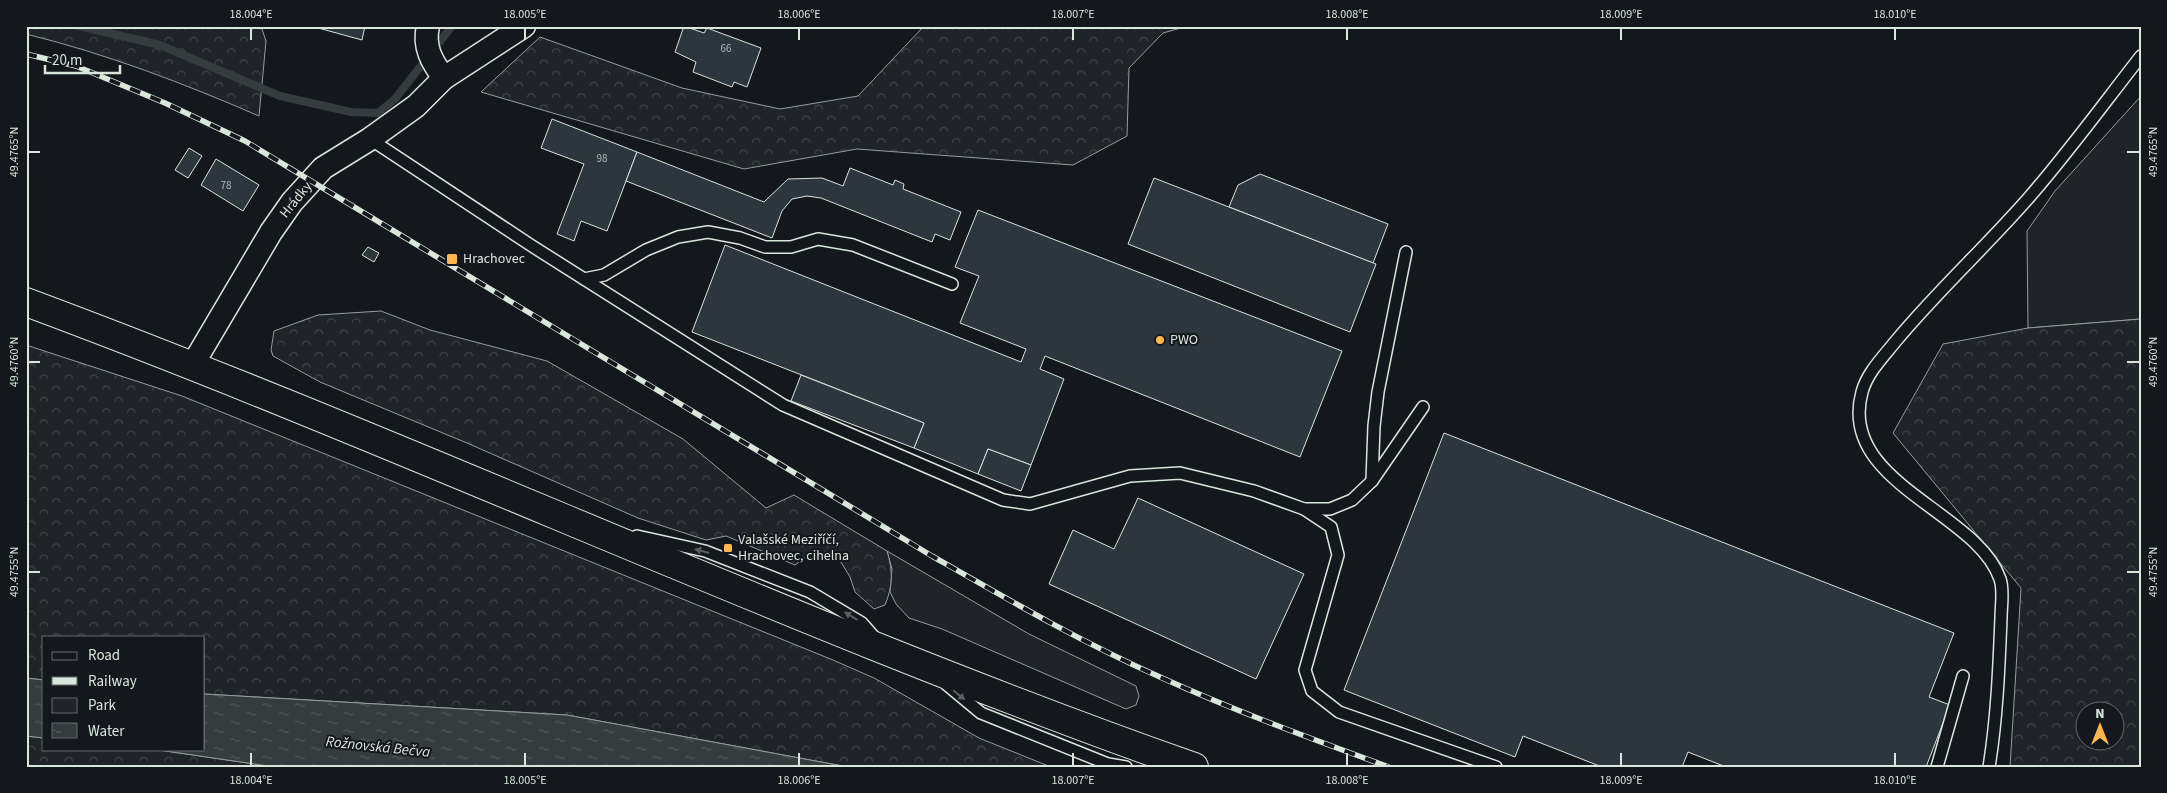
<svg xmlns="http://www.w3.org/2000/svg" width="2167" height="793" font-family="'Source Sans 3',sans-serif">
	<defs>
		<pattern id="forest-crowns" width="20" height="18" patternUnits="userSpaceOnUse" patternTransform="scale(1.25)"><rect width="20" height="18" fill="#202428"/><path d="M2 6a3 3 0 1 1 6 0M12 15a3 3 0 1 1 6 0" fill="none" stroke="#404447"/></pattern>
		<pattern id="water-ripples" width="26" height="14" patternUnits="userSpaceOnUse" patternTransform="scale(1.25)"><rect width="26" height="14" fill="#363b3e"/><path d="M2 4q2-2 4 0t4 0M15 11q2-2 4 0t4 0" fill="none" stroke="#525759"/></pattern>
	</defs>
	<rect width="100%" height="100%" fill="#14181c"/>
	<g fill="#202428" stroke="#939e99">
		<polygon points="2141,96 2141,319 2028,328 2027,231 2055,191"/>
		<polygon points="887,551 1029,634 1136,686 1139,696 1136,705 1126,709 942,629 909,618 896,604 890,592 892,569"/>
	</g>
	<g fill="url(#forest-crowns)" stroke="#939e99" fill-rule="evenodd">
		<path d="M26,26H261L266,41L259,116C183,83 107,54 26,34Z"/>
		<polygon points="924,26 1188,26 1163,33 1129,68 1127,136 1073,165 857,149 744,169 481,92 540,37 682,88 780,109 858,96"/>
		<path d="M381,311L430,330L547,361L683,439L766,508L794,495L887,551C893,571 893,586 885,605L874,609L855,592L850,577L841,562L826,552L806,557L795,565L726,536L706,540L638,518L467,443L320,382L273,356L271,350L274,331L318,315Z"/>
		<path d="M2141,319V767H2010L2021,588L1893,433L1943,344L2028,328ZM2084,710H2114V740H2084Z"/>
		<polygon points="26,345 182,396 833,660 874,678 979,738 1051,767 848,767 567,715 204,694 204,637 44,637 44,680 26,678"/>
		<polygon points="26,736 44,738 44,749 152,749 275,767 26,767"/>
	</g>
	<g fill="url(#water-ripples)" stroke="#939e99">
		<polygon points="26,678 44,680 44,738 26,736"/>
		<polygon points="204,694 567,715 848,767 275,767 152,749 204,749"/>
	</g>
	<g fill="none" stroke-linecap="round" stroke-linejoin="round">
		<polyline stroke="#363b3e" stroke-width="8" points="79,26 160,45 280,96 351,112 378,113 395,99 452,26"/>
	</g>
	<g fill="#2c363c" stroke="#d8e6dc">
		<polygon points="311,26 365,26 362,40"/>
		<polygon points="684,26 704,33 707,28 761,48 747,87 734,82 732,87 693,72 696,62 675,52"/>
		<polygon points="552,119 637,152 607,231 581,221 574,241 557,234 584,164 541,148"/>
		<polygon points="189,148 202,156 188,178 175,170"/>
		<polygon points="637,152 764,202 788,179 822,178 843,186 850,168 893,185 895,180 904,184 903,189 961,212 950,240 935,234 932,242 821,198 807,196 792,199 782,211 772,238 626,181"/>
		<polygon points="216,159 259,185 243,211 201,185"/>
		<polygon points="1260,174 1388,224 1373,263 1229,207 1238,185"/>
		<polygon points="1154,178 1376,264 1350,332 1128,244"/>
		<polygon points="978,210 1342,351 1300,457 1045,356 1040,369 1064,379 1031,465 988,449 978,474 914,448 924,423 692,332 725,245 1021,362 1026,349 960,323 979,276 955,267"/>
		<polygon points="368,247 379,253 374,262 362,255"/>
		<polygon points="801,375 924,423 914,448 791,401"/>
		<polygon points="1444,433 1954,633 1929,697 1950,705 1926,767 1726,767 1688,752 1682,767 1602,767 1523,736 1515,757 1344,690"/>
		<polygon points="988,449 1031,465 1021,491 978,474"/>
		<polygon points="1138,498 1304,574 1256,679 1049,584 1073,530 1114,549"/>
	</g>
	<g fill="none" stroke-linecap="round" stroke-linejoin="round">
		<defs>
			<g id="lane">
				<polyline points="370,139 532,246 783,405 1003,500 1030,504 1130,476 1180,473 1254,491 1304,509 1330,509 1352,500 1372,481 1423,407"/>
				<polyline points="584,279 604,275 646,250 678,237 708,232 740,238 765,247 791,247 818,239 853,245 952,284"/>
				<polyline points="1372,481 1374,426 1378,392 1406,252"/>
				<polyline points="1304,509 1331,527 1338,555 1305,670 1312,691 1339,712 1496,767"/>
				<polyline points="637,536 705,551 810,592 862,623 876,639"/>
				<polyline points="946,684 981,713 1108,764 1126,767"/>
				<polyline points="1937,767 1963,676"/>
				<path d="M1989,767C1997,718 1999,667 2001,618C2001,606 2004,590 2000,579C1977,511 1837,483 1862,392C1867,373 1883,357 1895,342C1938,290 1988,245 2032,194C2070,150 2105,102 2141,56"/>
			</g>
			<g id="street">
				<path d="M428,26C423,47 432,62 444,78"/>
				<polyline points="193,364 271,232 292,202 323,168 370,139 416,106 444,78 524,26"/>
			</g>
			<path id="primary" d="M26,302C419,448 799,628 1194,767"/>
		</defs>
		<use href="#lane" stroke="#d8e6dc" stroke-width="14"/>
		<use href="#street" stroke="#d8e6dc" stroke-width="25"/>
		<use href="#primary" stroke="#d8e6dc" stroke-width="30"/>
		<use href="#lane" stroke="#14181c" stroke-width="11"/>
		<use href="#street" stroke="#14181c" stroke-width="22"/>
		<use href="#primary" stroke="#14181c" stroke-width="28"/>
		<defs>
			<path id="rail" d="M26,54L76,66L165,103L245,141L932,556C1007,599 1081,642 1160,677C1235,711 1312,739 1389,767"/>
		</defs>
		<use href="#rail" stroke="#d8e6dc" stroke-width="5.5"/>
		<use href="#rail" stroke="#14181c" stroke-width="4" stroke-dasharray="11" stroke-linecap="butt"/>
	</g>
	<defs><path id="oneway-solid" d="M-6-.8H1V-3.2L6.5 0L1 3.2V.8H-6Z" transform="scale(1.25)"/></defs>
	<g fill="#59605f">
		<use href="#oneway-solid" transform="translate(702 551) rotate(-165)"/>
		<use href="#oneway-solid" transform="translate(851 616) rotate(-149)"/>
		<use href="#oneway-solid" transform="translate(959 695) rotate(39)"/>
	</g>
	<path fill="none" stroke="#d8e6dc" stroke-width="2" d="M251,28V40M525,28V40M799,28V40M1073,28V40M1347,28V40M1621,28V40M1895,28V40M28,152H40M2127,152H2140M28,362H40M2127,362H2140M28,572H40M2127,572H2140M251,753V766M525,753V766M799,753V766M1073,753V766M1347,753V766M1621,753V766M1895,753V766"/>
	<g fill="#ffb74d" stroke="#14181c" stroke-width="2">
		<rect x="446" y="253" width="12" height="12" rx="2.5"/>
		<circle cx="1160" cy="340" r="5"/>
		<rect x="723" y="543" width="10" height="10" rx="2.5"/>
	</g>
	<g text-anchor="middle" dominant-baseline="central" stroke-width="4" stroke-linejoin="round" paint-order="stroke">
		<g font-size="11" fill="#adbab4">
			<text x="726" y="48">66</text>
			<text x="602" y="158">98</text>
			<text x="226" y="185">78</text>
		</g>
		<g font-size="14" fill="#d8e6dc" stroke="#14181c">
			<text transform="translate(296 200) rotate(-51)">Hrádky</text>
		</g>
		<g font-size="14" fill="#d8e6dc" stroke="#14181c" text-anchor="start">
			<text x="463" y="259">Hrachovec</text>
			<text x="1170" y="340">PWO</text>
			<text x="738" y="540">Valašské Meziříčí,<tspan x="738" dy="16">Hrachovec, cihelna</tspan></text>
		</g>
		<g font-size="15" font-style="italic" fill="#d8e6dc" stroke="#14181c">
			<text transform="translate(378 747) rotate(6)">Rožnovská Bečva</text>
		</g>
	</g>
	<rect width="2167" height="793" fill="none" stroke="#14181c" stroke-width="55"/>
	<rect x="42" y="636" width="162" height="115" fill="#14181c" stroke="#626a69"/>
	<rect x="52" y="652" width="25" height="8" fill="#14181c" stroke="#626a69"/>
	<text x="88" y="660" font-size="15" fill="#d8e6dc">Road</text>
	<rect x="52" y="677" width="25" height="8" fill="#d8e6dc" stroke="#626a69"/>
	<text x="88" y="686" font-size="15" fill="#d8e6dc">Railway</text>
	<rect x="52" y="698" width="25" height="15" fill="#202428" stroke="#626a69"/>
	<text x="88" y="710" font-size="15" fill="#d8e6dc">Park</text>
	<rect x="52" y="723" width="25" height="15" fill="url(#water-ripples)" stroke="#626a69"/>
	<text x="88" y="736" font-size="15" fill="#d8e6dc">Water</text>
	<g transform="translate(2100 726)"><circle r="24" fill="#14181c" stroke="#626a69"/>
	<path d="M0-4L9 19L0 12L-9 19Z" fill="#ffb74d"/>
	<text y="-8" font-size="14" font-weight="bold" text-anchor="middle" fill="#d8e6dc">N</text>
	</g>
	<path d="M45 65v8h75v-8" fill="none" stroke="#d8e6dc" stroke-width="2.5"/>
	<text x="52" y="65" font-size="15" fill="#d8e6dc" stroke="#14181c" stroke-width="4" paint-order="stroke">20 m</text>
	<rect x="28" y="28" width="2112" height="738" fill="none" stroke="#d8e6dc" stroke-width="2"/>
	<g font-size="12" text-anchor="middle" fill="#d8e6dc">
		<text x="251" y="18">18.004°E</text>
		<text x="525" y="18">18.005°E</text>
		<text x="799" y="18">18.006°E</text>
		<text x="1073" y="18">18.007°E</text>
		<text x="1347" y="18">18.008°E</text>
		<text x="1621" y="18">18.009°E</text>
		<text x="1895" y="18">18.010°E</text>
		<text transform="translate(14 152) rotate(-90)" y="4">49.4765°N</text>
		<text transform="translate(2153 152) rotate(-90)" y="4">49.4765°N</text>
		<text transform="translate(14 362) rotate(-90)" y="4">49.4760°N</text>
		<text transform="translate(2153 362) rotate(-90)" y="4">49.4760°N</text>
		<text transform="translate(14 572) rotate(-90)" y="4">49.4755°N</text>
		<text transform="translate(2153 572) rotate(-90)" y="4">49.4755°N</text>
		<text x="251" y="784">18.004°E</text>
		<text x="525" y="784">18.005°E</text>
		<text x="799" y="784">18.006°E</text>
		<text x="1073" y="784">18.007°E</text>
		<text x="1347" y="784">18.008°E</text>
		<text x="1621" y="784">18.009°E</text>
		<text x="1895" y="784">18.010°E</text>
	</g>
</svg>
